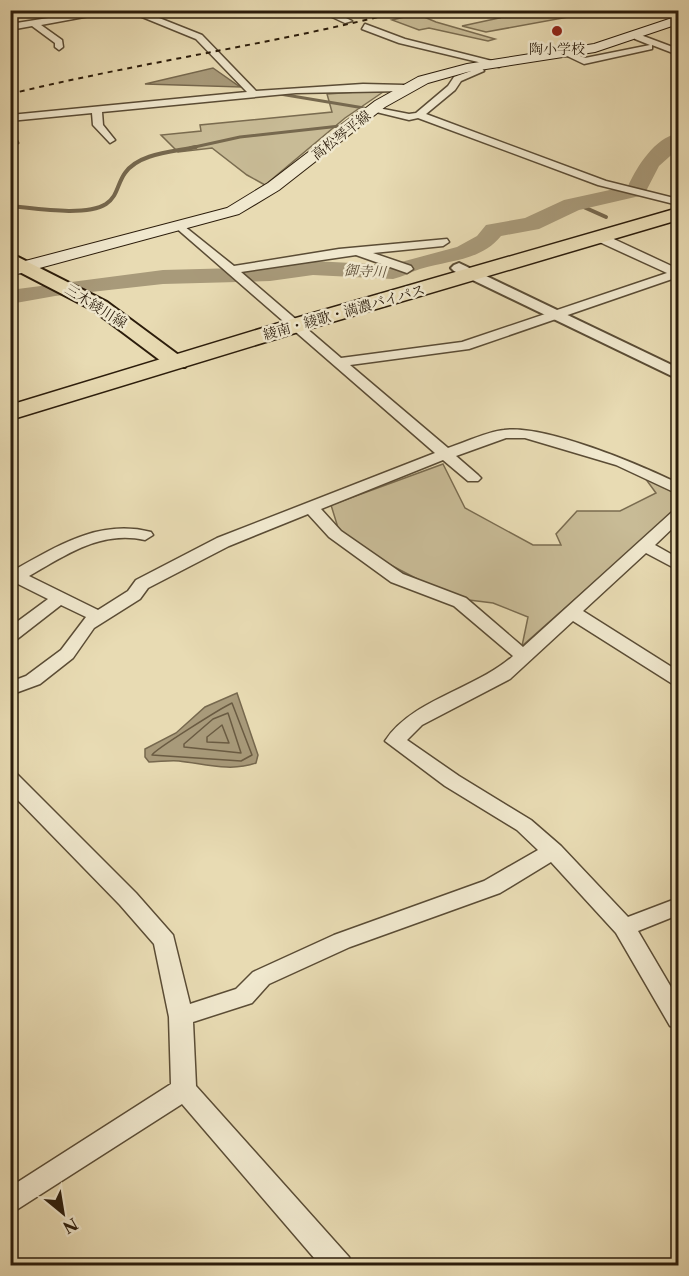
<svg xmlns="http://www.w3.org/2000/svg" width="689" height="1276" font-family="'Libre Caslon Text','Noto Serif JP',serif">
	<rect width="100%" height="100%" fill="#e8dbb3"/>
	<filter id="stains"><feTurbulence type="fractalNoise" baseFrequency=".00333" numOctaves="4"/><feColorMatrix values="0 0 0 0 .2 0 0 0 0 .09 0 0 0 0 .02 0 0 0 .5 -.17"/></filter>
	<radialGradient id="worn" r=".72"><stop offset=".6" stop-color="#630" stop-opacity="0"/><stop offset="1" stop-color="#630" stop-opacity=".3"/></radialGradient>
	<g fill="#c8bb96" stroke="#7a6c50" stroke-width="1.5">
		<polygon points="482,11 601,11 486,32 462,26 499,18"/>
		<polygon points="417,14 436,22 495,39 488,41 429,28 419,30 392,20"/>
		<polygon points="386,90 345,118 265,185 247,175 212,148 178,152 161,135 201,131 200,125 332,112 327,94"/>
		<polygon points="443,464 465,508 533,545 561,545 556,534 577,511 620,511 656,493 645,478 678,494 678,508 522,646 528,617 493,603 469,600 423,582 381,560 339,531 331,505"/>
	</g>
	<g fill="#a89a7a" stroke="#76684e" stroke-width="1.5">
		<polygon points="213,68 240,87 145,84"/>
		<path d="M237,693L258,755L256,763C231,772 205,764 179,761C169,760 159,762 149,762L145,757V749L176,733L205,707Z"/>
	</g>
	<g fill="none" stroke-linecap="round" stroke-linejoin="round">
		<g stroke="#6a5b42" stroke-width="1.5">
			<path d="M232,703L252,755L241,761L152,755C154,750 223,707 232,703Z"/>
			<polygon points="228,713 241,753 184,747 184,744 213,719"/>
			<polygon points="222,725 229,743 207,742 207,737"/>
		</g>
		<polyline stroke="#76684e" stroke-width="3" points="190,148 240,137 340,126 364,108 280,94"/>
		<g stroke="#76684e" stroke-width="4">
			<polyline points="577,204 606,217"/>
			<path d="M10,206C34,208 85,217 106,204C118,196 117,184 125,173C139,153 173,152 196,147"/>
		</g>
		<path fill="#a89a7a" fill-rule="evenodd" d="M678,133V149L659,166L644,195L579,210L539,229L501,236C481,261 449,260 420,269C411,272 402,277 393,279L313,275L270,281L163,284L55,296L10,304V290L163,270L270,267L313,261L390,265L457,247L477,236L486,225L525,218L564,200L628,186C638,165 654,139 678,133Z"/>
		<defs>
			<g id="minor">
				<polygon points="99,10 122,10 41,25 62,40 63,47 59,50 55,47 55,43 32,26 10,30 10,24"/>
				<polygon points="125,10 139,10 202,35 256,91 363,84 404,85 409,88 404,91 296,93 102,112 103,125 115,140 110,143 93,125 92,113 10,121 10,115 247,92 196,39"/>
				<polygon points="317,10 330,10 352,21 345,23"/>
				<polygon points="365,24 405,39 504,64 499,67 399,43 362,29"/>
				<polygon points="638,34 678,49 678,55 652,45 652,49 584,64 563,54 568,51 585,58 650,45 635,39 634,37"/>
				<polygon points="474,66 480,66 484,71 461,81 455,90 426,114 606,181 678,199 678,205 598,185 418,118 409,120 368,110 373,107 409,114 416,113 448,86 454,77 474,70"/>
				<polygon points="10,140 17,141 18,143 10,146"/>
				<path d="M179,222L234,266L339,249L447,239L449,242L443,246L373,253L411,266L413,269L407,273L356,255L241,272L341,358L462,342L667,273L595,240V234H603L678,269V277L469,349L350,365L448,448C466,442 486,432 504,430C545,424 640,465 678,483V494L616,465L525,438H506L456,456L478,475L481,478L478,481H468L443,460L321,509L341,531L403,574L466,598L523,647L672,512L678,510V523L655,545L678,558V570L646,553L583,611L678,671V685L671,683L573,621L510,679L422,725L407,740L459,776L531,820L561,846L628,917L678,898V915L638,931L678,999V1028L670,1026L616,933L551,862L500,893L350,947L269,984L252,1003L193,1022L196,1086L349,1257L353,1266H321L182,1104L10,1214V1187L171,1084L169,1017L154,944L120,905L10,792V772L17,774L136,893L173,935L190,1004L236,989L253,972L334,935L484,881L538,850L517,830L445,786L385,741C411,700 476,689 513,656L454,606L391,582L329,537L308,514L229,546L148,588L140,599L94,628L73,658L40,684L10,695V682L26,676L61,650L86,617L61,605L16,640L10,641V627L48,599L16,583L10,584V568L16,569C59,545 100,519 151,532L153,535L145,540C101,530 66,555 29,576L98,610L128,591L136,580L217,538L435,453L175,227L173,225Z"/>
			</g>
			<polygon id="tertiary" points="459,263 678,368 678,379 454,271 451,268 454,265"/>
			<polygon id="secondary" points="678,16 678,24 595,52 467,72 428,83 385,107 279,190 239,214 10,276 10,265 227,208 268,183 375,101 418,77 467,64 594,44"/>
			<polygon id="primary" points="10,253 107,302 188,362 185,367 169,367 93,310 10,267"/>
			<polygon id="trunk" points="678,208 678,220 305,330 10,420 10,405 289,320"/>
		</defs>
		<use href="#minor" stroke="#5a4c35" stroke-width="3"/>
		<use href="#tertiary" stroke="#5a4c35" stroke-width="4"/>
		<use href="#secondary" stroke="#2b1c0b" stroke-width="2"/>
		<use href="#primary" stroke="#2b1c0b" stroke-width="4"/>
		<use href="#trunk" stroke="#2b1c0b" stroke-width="3"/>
		<use href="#minor" fill="#f0e8ce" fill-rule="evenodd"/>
		<use href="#tertiary" fill="#f0e8ce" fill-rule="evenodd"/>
		<use href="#secondary" fill="#f0e8ce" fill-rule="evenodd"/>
		<use href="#primary" fill="#e8dbb3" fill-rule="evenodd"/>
		<use href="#trunk" fill="#e8dbb3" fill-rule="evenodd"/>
		<path stroke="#2b1c0b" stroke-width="2" stroke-dasharray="5 5" stroke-linecap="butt" d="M10,94C141,62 275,44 406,10"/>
	</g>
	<circle fill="#8f2418" stroke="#f0e8ce" stroke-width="2" cx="557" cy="31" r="6"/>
	<g text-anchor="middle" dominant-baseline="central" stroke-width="5" stroke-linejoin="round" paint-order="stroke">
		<g font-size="14" fill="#2b1c0b" stroke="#f0e8ce">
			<text x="557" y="49">陶小学校</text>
		</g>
		<g font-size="14" fill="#2b1c0b" stroke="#f0e8ce">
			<text transform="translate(341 135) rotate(-38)">高松琴平線</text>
			<text transform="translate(96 306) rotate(32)">三木綾川線</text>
			<text transform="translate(344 312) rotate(-16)">綾南・綾歌・満濃バイパス</text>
		</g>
		<g font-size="14" font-style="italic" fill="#5d4e37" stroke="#f0e8ce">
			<text transform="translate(365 271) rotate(3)">御寺川</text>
		</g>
	</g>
	<rect width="689" height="1276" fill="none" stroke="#e8dbb3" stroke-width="36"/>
	<rect x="12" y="12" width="665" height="1252" fill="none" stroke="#2b1c0b" stroke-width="3"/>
	<rect x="18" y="18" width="653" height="1240" fill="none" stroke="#2b1c0b" stroke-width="1.5"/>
	<g transform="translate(63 1213) rotate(150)" stroke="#f0e8ce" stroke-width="4.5" paint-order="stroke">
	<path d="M0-4.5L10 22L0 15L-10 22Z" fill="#2b1c0b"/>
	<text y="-9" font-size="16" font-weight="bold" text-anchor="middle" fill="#2b1c0b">N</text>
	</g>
	<rect width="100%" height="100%" filter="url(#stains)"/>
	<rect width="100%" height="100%" fill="url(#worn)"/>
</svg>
